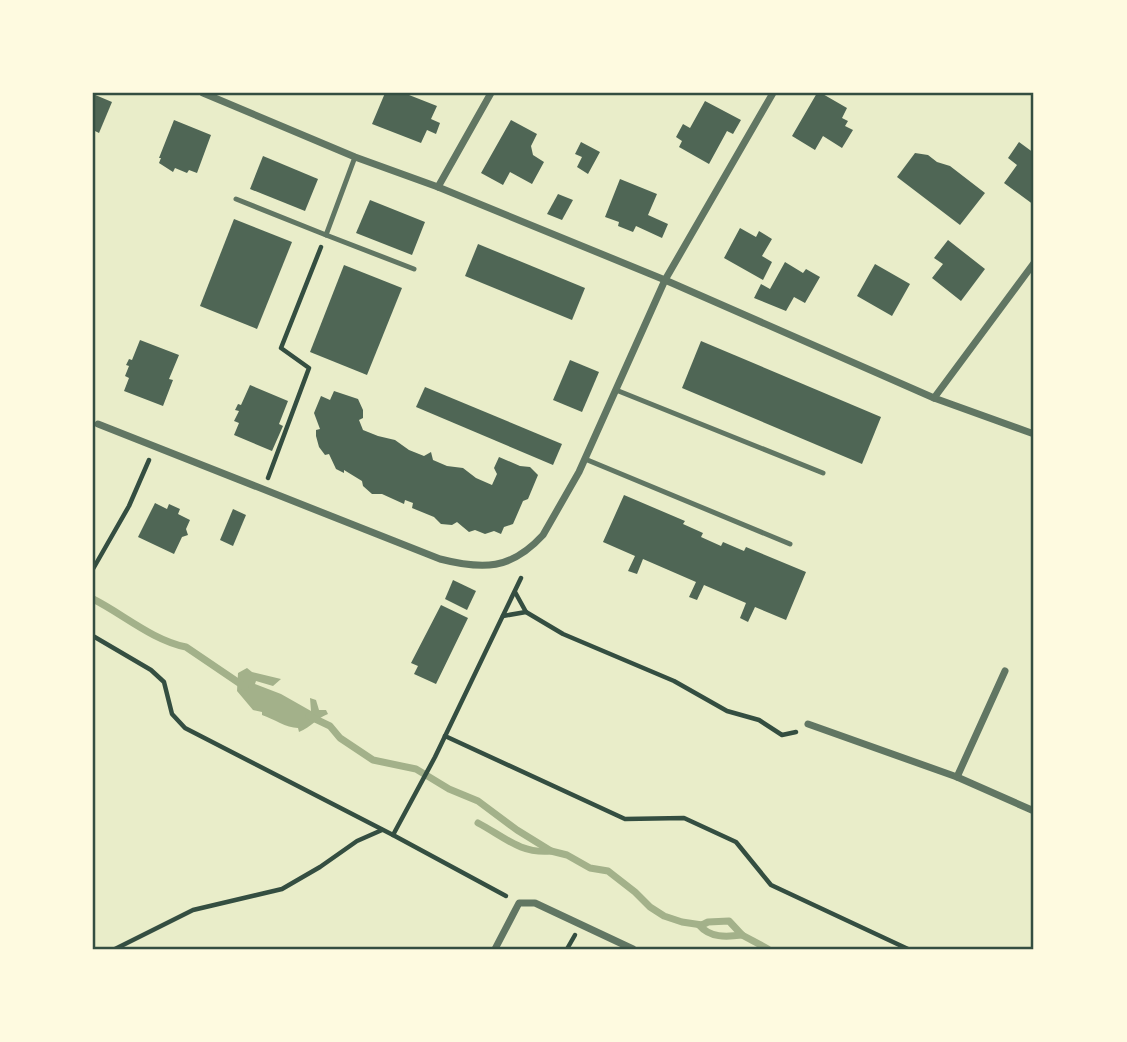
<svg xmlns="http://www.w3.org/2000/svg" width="1127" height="1042" font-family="Manrope,sans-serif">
	<rect width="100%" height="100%" fill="#e9edc9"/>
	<path fill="#a3b18a" d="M247,668L252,672L281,679L273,686L256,681L255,684L281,694L311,711L310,698L316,700L319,710H326L328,714C317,718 311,727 299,732L298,728C286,728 274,719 262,715V712L253,710L237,691L238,673Z"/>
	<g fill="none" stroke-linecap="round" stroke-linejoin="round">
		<g stroke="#a3b18a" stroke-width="7">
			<path d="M93,599C123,614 152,640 186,647L245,687"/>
			<polyline points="309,716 330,726 340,738 373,760 416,769 449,789 478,801 517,830 551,851 567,855 590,868 608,871 635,892 650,907 664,916 682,922 702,925 708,922 729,921 742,935 768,949"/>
			<path d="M478,823C503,836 520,854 551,851"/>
			<path d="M699,925C710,938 726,937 742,935"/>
		</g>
	</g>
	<g fill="#4f6655">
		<polygon points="385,93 404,93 437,106 431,119 440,123 436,134 427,130 421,143 372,124"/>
		<polygon points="817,93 821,93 847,108 842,118 848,121 845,126 853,130 842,148 823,136 815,150 792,136"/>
		<polygon points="93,94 112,102 99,133 93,130"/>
		<polygon points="705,101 741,120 733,134 727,131 709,164 679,147 682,141 676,137 683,124 690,128"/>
		<polygon points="174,120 211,135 197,173 189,170 187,173 175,168 173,172 159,163 161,158 159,158"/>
		<polygon points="511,120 537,134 531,146 533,155 544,162 532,184 510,172 503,185 481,173"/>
		<polygon points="581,142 600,152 588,174 577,167 582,157 575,154"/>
		<polygon points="1019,142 1034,153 1034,205 1004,183 1017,165 1008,158"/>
		<polygon points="915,153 928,155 937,162 950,166 985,193 960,225 897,177"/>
		<polygon points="263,156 318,179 305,211 250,189"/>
		<polygon points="620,179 657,194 648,215 668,224 662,238 636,226 633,232 618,226 619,222 605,217"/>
		<polygon points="558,194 573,200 562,220 547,214"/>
		<polygon points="370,200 425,222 412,255 356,233"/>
		<polygon points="234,219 292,242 257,329 200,306"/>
		<polygon points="740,228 756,237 759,231 772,239 762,256 772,262 763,280 724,258"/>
		<polygon points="948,240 985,269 961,301 932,278 943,264 934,258"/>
		<polygon points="478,244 585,288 572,320 465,276"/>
		<polygon points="785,262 803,273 806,269 820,277 805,303 794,297 786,311 754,298 761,284 770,289"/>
		<polygon points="875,264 910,284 892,316 857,296"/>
		<polygon points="344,265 402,288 367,375 310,352"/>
		<polygon points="140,340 179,355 169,379 173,380 163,406 124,391 129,378 125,376 129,366 126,365 129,359 132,360"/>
		<polygon points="701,341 881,417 862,464 682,388"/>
		<polygon points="570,360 599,372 582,412 553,400"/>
		<polygon points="250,385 288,401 279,424 283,426 272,451 234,435 239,423 234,421 239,411 235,410 238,404 241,405"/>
		<polygon points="425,387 562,444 553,465 416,407"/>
		<polygon points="334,391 358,399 363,410 363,418 359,420 363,430 378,436 395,440 409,450 424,456 431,452 433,460 447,466 463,468 476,478 492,485 497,474 494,468 499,457 520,466 530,467 538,475 528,499 523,501 513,524 504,527 501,534 494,531 485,534 475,530 469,532 457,522 452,525 441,524 434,517 412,508 413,503 405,500 404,504 382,494 372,494 363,486 362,481 344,470 344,473 336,469 329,454 325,455 319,447 316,436 316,430 320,429 314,413 321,396 330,400"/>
		<polygon points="624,495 685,521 683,524 703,533 701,537 721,546 723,542 744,551 746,547 806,572 786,620 755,607 748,622 740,618 746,603 704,585 697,600 689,597 696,582 643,559 637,574 628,571 635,556 603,542"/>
		<polygon points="155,503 167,509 169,504 180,509 178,514 190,520 186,529 188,535 182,537 174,554 138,537"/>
		<polygon points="233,509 246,515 233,546 220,540"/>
		<polygon points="453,580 476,591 467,610 445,599"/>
		<polygon points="441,605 468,618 436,684 414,674 418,666 411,663"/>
	</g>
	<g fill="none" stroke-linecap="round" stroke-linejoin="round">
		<g stroke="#344e41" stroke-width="4.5">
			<polyline points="268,478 309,368 281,348 321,247"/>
			<polyline points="93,569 129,506 149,460"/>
			<polyline points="515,592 526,612"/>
			<polyline points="503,616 526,612 563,634 674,681 727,711 759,720 782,735 796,732"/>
			<polyline points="93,636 151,670 164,682 172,714 185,728 393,835 435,757 521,578"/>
			<polyline points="445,736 625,819 684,818 736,842 771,885 908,949"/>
			<polyline points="393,835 506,896"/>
			<polyline points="115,949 193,910 282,889 320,867 357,841 382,830"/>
			<polyline points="567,949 575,935"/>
		</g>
		<g stroke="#617663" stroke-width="5">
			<polyline points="236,199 326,235 355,157"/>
			<polyline points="326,235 414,269"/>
			<polyline points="616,390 823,473"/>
			<polyline points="585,459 790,544"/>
		</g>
		<g stroke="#617663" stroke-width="7">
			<polyline points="203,93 355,157 438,187 665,280 934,398 1034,434"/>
			<polyline points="438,187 491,93"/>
			<polyline points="934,398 1034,263"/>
			<path d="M98,424L440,559C483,570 511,570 543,535L579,472L665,280L773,93"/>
			<polyline points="808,724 957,777 1034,811"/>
			<polyline points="957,777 1005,671"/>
			<polyline points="495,949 519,903 535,903 633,949"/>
		</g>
	</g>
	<rect width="1127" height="1042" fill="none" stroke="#fefae0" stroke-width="189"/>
	<rect x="94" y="94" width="938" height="854" fill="none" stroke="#344e41" stroke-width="2.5"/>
</svg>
